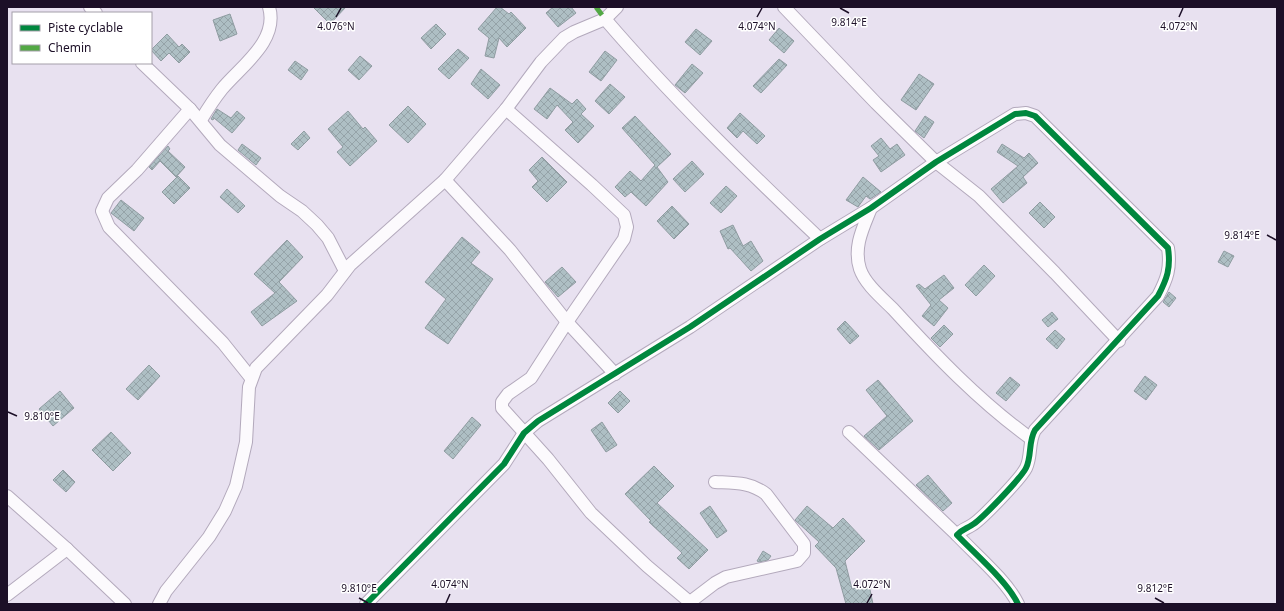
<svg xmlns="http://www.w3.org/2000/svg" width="1284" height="611" font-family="'Noto Sans',sans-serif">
	<defs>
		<pattern id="building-cross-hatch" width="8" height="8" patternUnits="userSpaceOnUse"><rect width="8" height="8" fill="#aebfc4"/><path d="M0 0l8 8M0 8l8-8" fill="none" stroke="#95a3a8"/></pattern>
	</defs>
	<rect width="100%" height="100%" fill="#e8e1f0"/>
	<g fill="url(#building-cross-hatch)" stroke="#8f9ca1">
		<polygon points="313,7 346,7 330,24"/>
		<polygon points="497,7 500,7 509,14 511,12 526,28 507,47 499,38 494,58 485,56 489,38 478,29"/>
		<polygon points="553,7 571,7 576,13 558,27 546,13"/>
		<polygon points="230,14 237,34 220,41 213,20"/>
		<polygon points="436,24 446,34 431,49 421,38"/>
		<polygon points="779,28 794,41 784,53 769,40"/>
		<polygon points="696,29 712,41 700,55 685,42"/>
		<polygon points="167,34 179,47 182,44 190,52 179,63 169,53 161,61 151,50"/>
		<polygon points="458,49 469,58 449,79 438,69"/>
		<polygon points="605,51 617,60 601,81 589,72"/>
		<polygon points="360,56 372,66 359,80 348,70"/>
		<polygon points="779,59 787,65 761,93 753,86"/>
		<polygon points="295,61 308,70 301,80 288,70"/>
		<polygon points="692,64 703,73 685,93 675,85"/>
		<polygon points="481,69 500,85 488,99 471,84"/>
		<polygon points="919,74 934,84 916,110 901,100"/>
		<polygon points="610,84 625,97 609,114 595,101"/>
		<polygon points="550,88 572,104 577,99 586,109 581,114 594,126 578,143 565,130 573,122 557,105 547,119 534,109"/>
		<polygon points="408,106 426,124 408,143 389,125"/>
		<polygon points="217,109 231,118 237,111 245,118 232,133 214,118 213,120 211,119"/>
		<polygon points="348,111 363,129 365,127 377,141 350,166 337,152 343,147 328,129"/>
		<polygon points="740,113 765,136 757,144 743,131 737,138 727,128"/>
		<polygon points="635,116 671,154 657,167 668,182 646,206 631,192 625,197 615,187 630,171 641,181 655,165 622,128"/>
		<polygon points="925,116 934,122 924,138 915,131"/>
		<polygon points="304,131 310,138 298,150 291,144"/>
		<polygon points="881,138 890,149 897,144 905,155 881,172 873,160 879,156 871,146"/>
		<polygon points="242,144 261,158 256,165 238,150"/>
		<polygon points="1002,144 1024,158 1029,153 1038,163 1023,177 1027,183 1003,203 991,189 1018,166 997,152"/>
		<polygon points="168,146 170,149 168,151 185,167 176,177 160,161 152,170 149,167"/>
		<polygon points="542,157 567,182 547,202 532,187 538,181 529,170"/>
		<polygon points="692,161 704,174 685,192 673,179"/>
		<polygon points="178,176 190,188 174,204 162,192"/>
		<polygon points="863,177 881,192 870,199 866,196 858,207 846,200"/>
		<polygon points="726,186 737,196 721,213 710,203"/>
		<polygon points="227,189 245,206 238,213 220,197"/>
		<polygon points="121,200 144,218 134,231 111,213"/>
		<polygon points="1040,202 1055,217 1044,228 1029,213"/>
		<polygon points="672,206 689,224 674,239 657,221"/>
		<polygon points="733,225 743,246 751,241 763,261 751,271 730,248 728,249 720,231"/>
		<polygon points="462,237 480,252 471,263 493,279 448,344 425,328 446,299 425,282"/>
		<polygon points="287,240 303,257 279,282 297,301 262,326 251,312 275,293 254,274"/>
		<polygon points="1224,251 1234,256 1228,267 1218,262"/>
		<polygon points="984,265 995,276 976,296 965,285"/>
		<polygon points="562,267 576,282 558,297 545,282"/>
		<polygon points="944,275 954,288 939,300 948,308 934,326 922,316 931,305 916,286 919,284 925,289"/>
		<polygon points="1169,292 1176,298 1169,307 1163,302"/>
		<polygon points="1052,312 1058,319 1048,327 1042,320"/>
		<polygon points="845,321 859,336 850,344 837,329"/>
		<polygon points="944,325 953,334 940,347 931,338"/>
		<polygon points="1055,330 1065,339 1057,349 1046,339"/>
		<polygon points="149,365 160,376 138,400 126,389"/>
		<polygon points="1145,376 1157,385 1146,400 1134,391"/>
		<polygon points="1010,377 1020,385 1006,401 996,393"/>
		<polygon points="878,380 913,421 879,450 864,436 887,416 866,390"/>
		<polygon points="60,391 74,408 53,426 39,409"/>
		<polygon points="620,391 630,401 618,413 608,403"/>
		<polygon points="472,417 481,425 453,459 444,451"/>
		<polygon points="602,422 617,445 606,452 591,430"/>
		<polygon points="111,432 131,453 113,471 92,450"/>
		<polygon points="654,466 674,486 657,503 708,550 689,569 677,558 682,553 649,522 651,521 625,494"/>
		<polygon points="63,470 75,482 66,492 53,480"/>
		<polygon points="928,475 952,503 943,511 916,485"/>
		<polygon points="710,506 727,531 717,538 700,513"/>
		<polygon points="807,506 833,528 843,518 865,541 845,561 852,589 869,585 873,604 846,604 836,568 815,546 819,542 795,520"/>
		<polygon points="763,551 771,556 768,560 759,562 757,561"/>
	</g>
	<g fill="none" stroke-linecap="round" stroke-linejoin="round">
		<defs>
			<g id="street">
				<polyline points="90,7 96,13"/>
				<polyline points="784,7 876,103 936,162 979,196 1055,273 1119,341"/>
				<path d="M605,19C672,97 745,168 820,239"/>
				<polyline points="142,63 190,109 220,145 280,196 302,211 317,225 328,238 345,271"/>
				<polyline points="190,109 137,170 108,198 102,211 109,227 223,343 251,378"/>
				<polyline points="506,109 592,185 624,215 627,227 624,239 567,322 531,378 508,394 502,402 502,408 548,459 591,513 647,566 692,604"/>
				<path d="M201,120C207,110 214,99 222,89C241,66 279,41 269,7"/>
				<polyline points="445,180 510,250 567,322 615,374"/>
				<path d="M871,208C863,228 853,247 860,269C865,284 882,298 893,309C936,356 979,401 1030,438"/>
				<polyline points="849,432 957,535"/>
				<polyline points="7,496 67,549 125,604"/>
				<polyline points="7,595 67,549"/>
				<path d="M690,602L715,583L726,577L797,561L804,553V544L766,494C750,482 735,483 715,482"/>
				<polyline points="159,604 166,591 209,537 225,511 236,486 246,442 249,387 256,368 327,295 350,265 445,180 506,109 541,62 564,38 574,32 605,19 617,7"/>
				<path d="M366,604L504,464L524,433L538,421L690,327L820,239L871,208L936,162L1015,114L1026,113L1035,116L1168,248C1171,268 1167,279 1158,296L1035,430C1028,442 1032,456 1026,468C1021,478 981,520 972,525C966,529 962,529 957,535C975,554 1007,581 1018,604"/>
			</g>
		</defs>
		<use href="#street" stroke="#b3a9bc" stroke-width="14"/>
		<use href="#street" stroke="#fcfafd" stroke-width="12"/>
		<polyline stroke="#52a844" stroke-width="5" stroke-dasharray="10 5" stroke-linecap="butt" points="596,7 605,19"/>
		<defs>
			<path id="cycleway" d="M366,604L504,464L524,433L538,421L690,327L820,239L871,208L936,162L1015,114L1026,113L1035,116L1168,248C1171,268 1167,279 1158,296L1035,430C1028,442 1032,456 1026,468C1021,478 981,520 972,525C966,529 962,529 957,535C975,554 1007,581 1018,604"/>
		</defs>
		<use href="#cycleway" stroke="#fff" stroke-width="8"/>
		<use href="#cycleway" stroke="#00873e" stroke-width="6"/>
	</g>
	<path fill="none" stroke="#1c0f27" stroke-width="1.5" d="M840,8L849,13M336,17L341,8M757,17L762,8M1179,17L1183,8M1267,235L1276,240M8,412L17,416M359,598L368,603M1155,598L1164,603M446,603L450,594M867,603L872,594"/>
	<g font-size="10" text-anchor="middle" fill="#1c0f27" stroke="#fff" stroke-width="3" stroke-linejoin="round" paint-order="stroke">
		<text x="849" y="26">9.814°E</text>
		<text x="336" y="30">4.076°N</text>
		<text x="757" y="30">4.074°N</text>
		<text x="1179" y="30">4.072°N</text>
		<text x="1242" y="239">9.814°E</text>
		<text x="42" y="420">9.810°E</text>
		<text x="450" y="588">4.074°N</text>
		<text x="872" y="588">4.072°N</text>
		<text x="359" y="592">9.810°E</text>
		<text x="1155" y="592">9.812°E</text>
	</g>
	<rect width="1284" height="611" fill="none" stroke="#1c0f27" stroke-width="16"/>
	<rect x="12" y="12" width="140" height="52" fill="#ffffff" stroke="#a49fa9"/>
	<rect x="20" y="25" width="20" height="6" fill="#00873e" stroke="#a49fa9"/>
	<text x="48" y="32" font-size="12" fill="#1c0f27">Piste cyclable</text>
	<rect x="20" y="45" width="20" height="6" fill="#52a844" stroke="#a49fa9"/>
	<text x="48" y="52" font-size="12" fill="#1c0f27">Chemin</text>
</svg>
